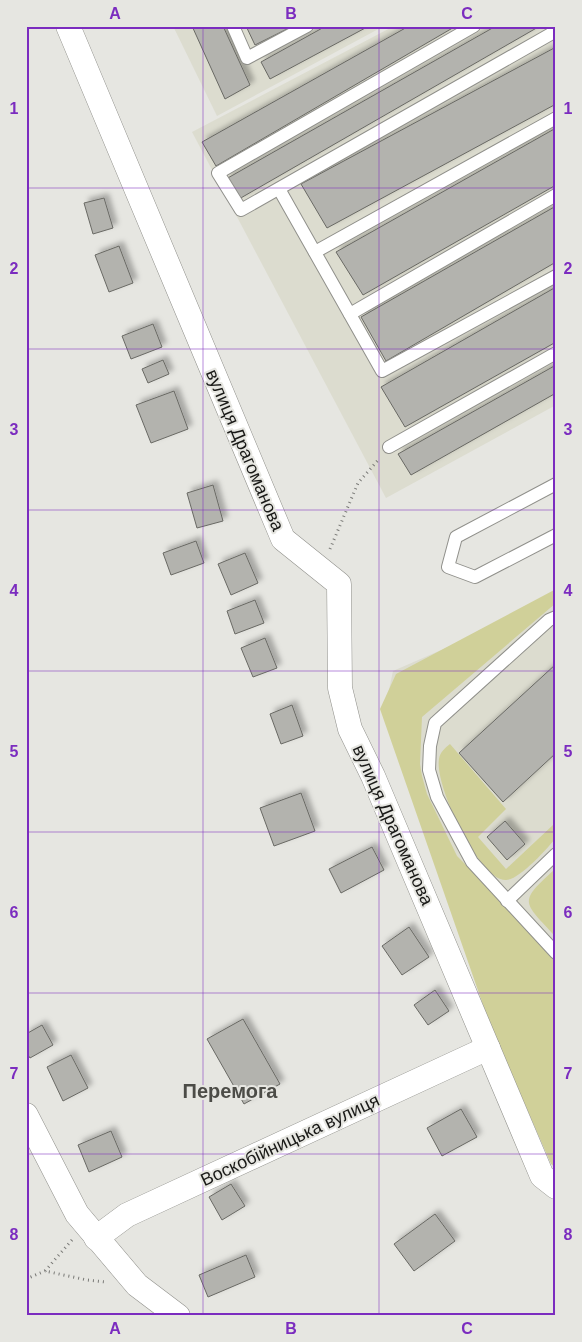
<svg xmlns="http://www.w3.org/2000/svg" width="582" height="1342" font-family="Arial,sans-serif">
	<defs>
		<filter id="shadow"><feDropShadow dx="4.5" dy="-4.5" stdDeviation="2.5" flood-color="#0004"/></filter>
	</defs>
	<rect width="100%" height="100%" fill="#e6e6e1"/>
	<g fill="#dcdccf">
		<polygon points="173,26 384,26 217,116"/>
		<polygon points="394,26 556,26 556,405 386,498 192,132"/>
		<polygon points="556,600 556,1147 385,709 393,671"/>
	</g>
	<g fill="#d0d099">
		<polygon points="556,589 556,603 422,717 420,764 422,776 427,794 457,856 486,885 556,963 556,1168 551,1164 490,1025 380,709 396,674"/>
		<path d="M450,744L506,809L478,837L506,869L553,825L556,832L555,839C547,849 519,880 506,880C479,881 434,784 439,759C440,752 445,748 450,744Z"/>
		<path d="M556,868V937C522,900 518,903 556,868Z"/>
	</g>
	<g fill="#b3b3ae" stroke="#696964" filter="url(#shadow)">
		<polygon points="192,26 223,26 250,85 225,99"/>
		<polygon points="246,26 286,26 287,29 255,45"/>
		<polygon points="326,26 369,26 270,79 261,62"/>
		<polygon points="409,26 456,26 216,166 202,142"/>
		<polygon points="496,26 540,26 239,199 226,179"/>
		<polygon points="556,47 556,104 327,228 301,184"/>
		<polygon points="556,128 556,185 363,295 336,252"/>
		<polygon points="104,198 113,228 93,234 84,203"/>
		<polygon points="556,206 556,262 386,361 361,317"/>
		<polygon points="119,246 133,283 109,292 95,255"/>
		<polygon points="556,287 556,342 405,427 381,387"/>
		<polygon points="153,324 162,347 131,359 122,336"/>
		<polygon points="163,360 169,374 148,383 142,369"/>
		<polygon points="556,365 556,393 411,475 398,454"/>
		<polygon points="174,391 188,429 151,443 136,405"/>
		<polygon points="213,485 223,521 197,528 187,493"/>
		<polygon points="196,541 204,563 171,575 163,553"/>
		<polygon points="245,553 258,583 231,595 218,564"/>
		<polygon points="255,600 264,623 235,634 227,611"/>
		<polygon points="265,638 277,668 253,677 241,648"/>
		<polygon points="556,664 556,753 503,802 459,753"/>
		<polygon points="292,705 303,736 281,744 270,714"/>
		<polygon points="301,793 315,831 274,846 260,808"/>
		<polygon points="505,821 525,844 507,860 487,837"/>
		<polygon points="372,847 384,870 341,893 329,869"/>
		<polygon points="409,927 429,957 402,975 382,946"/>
		<polygon points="435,990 449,1011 428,1025 414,1005"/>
		<polygon points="243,1019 280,1084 244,1104 207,1039"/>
		<polygon points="42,1025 53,1045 30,1058 26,1052 26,1034"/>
		<polygon points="71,1055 88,1088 63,1101 47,1067"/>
		<polygon points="461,1109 477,1137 442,1156 427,1128"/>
		<polygon points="111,1131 122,1157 89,1172 78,1145"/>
		<polygon points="231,1184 245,1206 222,1220 209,1197"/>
		<polygon points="435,1214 455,1241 414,1271 394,1244"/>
		<polygon points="246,1255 255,1277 208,1297 199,1275"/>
	</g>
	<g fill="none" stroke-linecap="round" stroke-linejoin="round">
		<defs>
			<g id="lane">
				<polyline points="233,26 247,58 307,26"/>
				<polyline points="474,26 218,173 241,210 556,31"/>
				<polyline points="279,189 382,371 556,276"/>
				<polyline points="315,252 556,118"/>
				<polyline points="350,314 556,195"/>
				<polyline points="389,447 556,353"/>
				<polyline points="556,484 456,537 448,567 475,577 556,535"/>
				<polyline points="556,617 549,620 435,723 430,746 429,770 437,797 472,862 556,953"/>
				<polyline points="507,901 556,854"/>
			</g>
			<g id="street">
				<polyline points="68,26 283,539 339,584 340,688 350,729 373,776 542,1176 556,1187"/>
				<polyline points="26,1115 77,1214 137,1285 178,1316"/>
				<polyline points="96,1238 127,1215 488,1048"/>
			</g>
		</defs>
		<use href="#lane" stroke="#90908b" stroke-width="14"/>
		<use href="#street" stroke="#90908b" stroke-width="25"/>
		<g stroke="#797976" stroke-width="3" stroke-dasharray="1 4" stroke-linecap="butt">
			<polyline points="330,549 358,483 379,459"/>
			<polyline points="72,1240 45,1271 87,1280 106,1282"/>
			<polyline points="26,1279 45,1271"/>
		</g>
		<use href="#lane" stroke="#fff" stroke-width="12"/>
		<use href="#street" stroke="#fff" stroke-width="24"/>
	</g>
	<path fill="none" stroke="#7b2cbf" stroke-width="1" stroke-opacity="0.55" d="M203,26V1316M379,26V1316M26,188H556M26,349H556M26,510H556M26,671H556M26,832H556M26,993H556M26,1154H556"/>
	<g text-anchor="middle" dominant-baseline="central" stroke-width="4" stroke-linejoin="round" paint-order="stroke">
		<g font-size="18" fill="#191917" stroke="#e6e6e1">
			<text transform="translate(245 450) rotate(67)">вулиця Драгоманова</text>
			<text transform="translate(393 825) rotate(66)">вулиця Драгоманова</text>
			<text transform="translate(290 1140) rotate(-25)">Воскобійницька вулиця</text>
		</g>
		<g font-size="20" font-weight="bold" fill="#4c4c47" stroke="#e6e6e1">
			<text x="230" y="1091">Перемога</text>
		</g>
	</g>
	<rect width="582" height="1342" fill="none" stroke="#e6e6e1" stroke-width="55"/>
	<rect x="28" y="28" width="526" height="1286" fill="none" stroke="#7b2cbf" stroke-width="2"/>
	<g font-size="16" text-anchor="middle" font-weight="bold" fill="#7b2cbf">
		<text x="115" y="19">A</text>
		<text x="291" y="19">B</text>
		<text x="467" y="19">C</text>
		<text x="14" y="114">1</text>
		<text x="568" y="114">1</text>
		<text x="14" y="274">2</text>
		<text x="568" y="274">2</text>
		<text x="14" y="435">3</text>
		<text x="568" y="435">3</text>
		<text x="14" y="596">4</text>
		<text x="568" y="596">4</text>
		<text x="14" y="757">5</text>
		<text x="568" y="757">5</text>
		<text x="14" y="918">6</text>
		<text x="568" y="918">6</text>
		<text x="14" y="1079">7</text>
		<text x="568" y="1079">7</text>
		<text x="14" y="1240">8</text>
		<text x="568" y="1240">8</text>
		<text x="115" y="1334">A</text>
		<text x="291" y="1334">B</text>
		<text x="467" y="1334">C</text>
	</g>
</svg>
